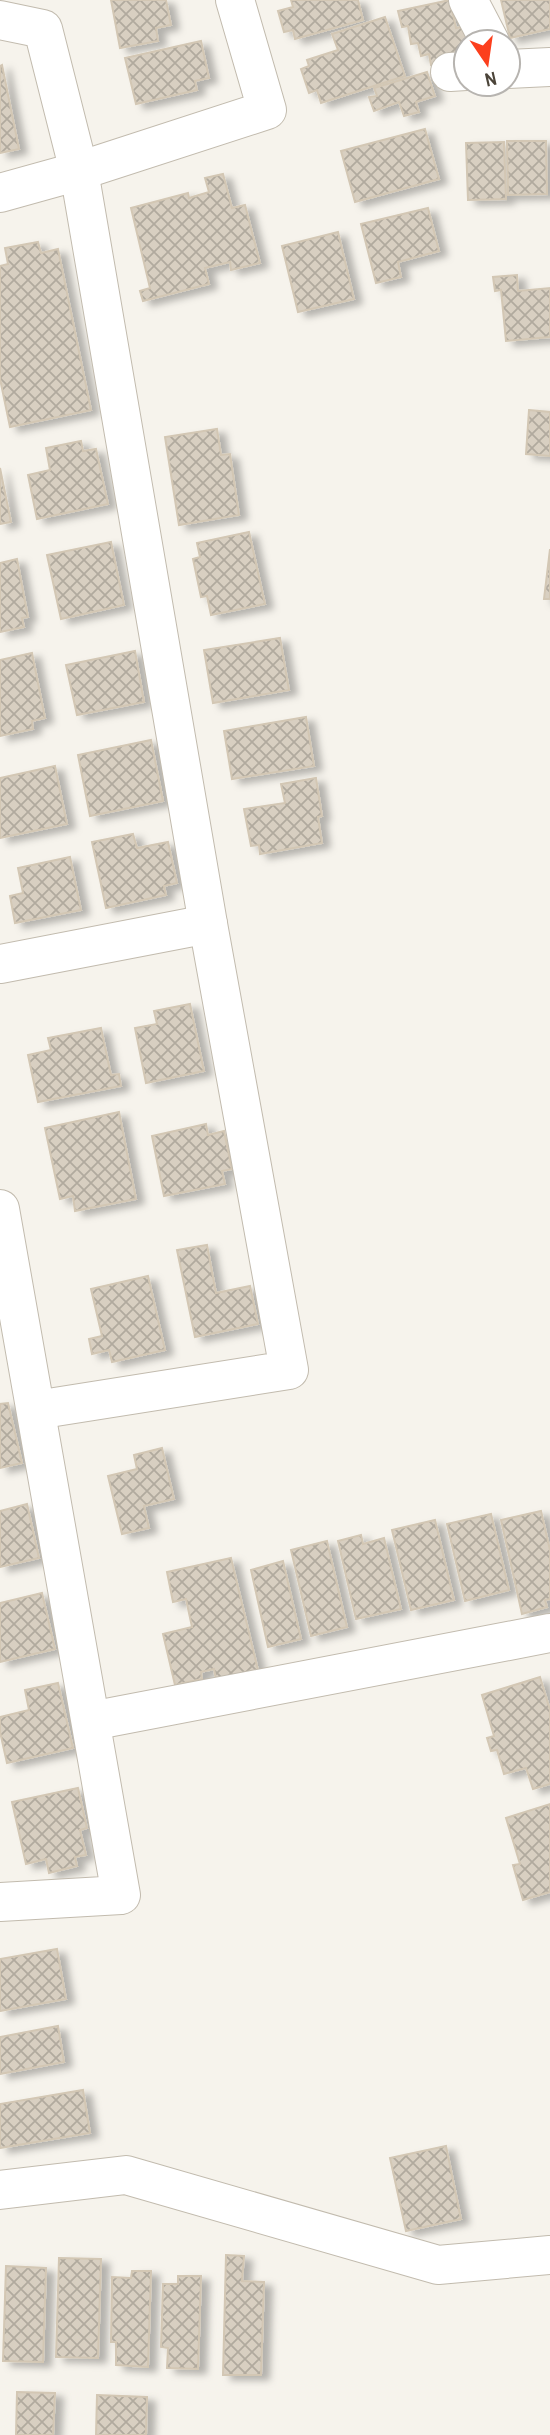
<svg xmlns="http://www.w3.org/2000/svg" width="550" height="2435" font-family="'Archivo Narrow',sans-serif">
	<defs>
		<pattern id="building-cross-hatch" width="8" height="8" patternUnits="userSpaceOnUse" patternTransform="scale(1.75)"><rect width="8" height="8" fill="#d8cfc1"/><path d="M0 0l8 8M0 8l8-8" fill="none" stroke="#b1aa9e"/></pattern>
		<filter id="shadow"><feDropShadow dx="8" dy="4.5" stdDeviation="3.5" flood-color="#0004"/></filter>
	</defs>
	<rect width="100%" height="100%" fill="#f6f3ec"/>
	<g fill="url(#building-cross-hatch)" stroke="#d3c7b4" stroke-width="2" filter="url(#shadow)">
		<polygon points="111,0 166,0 171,25 156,28 158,41 120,48"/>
		<polygon points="291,0 358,0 363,20 295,39 293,30 284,32 278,11 293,7"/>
		<polygon points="450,0 456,28 466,26 469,42 466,42 466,58 431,65 429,54 421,56 418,43 411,44 408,26 402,27 398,11"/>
		<polygon points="501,0 550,0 550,29 510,38"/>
		<polygon points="385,17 405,76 321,103 317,90 309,93 301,69 309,66 307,60 338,50 332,34"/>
		<polygon points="201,41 209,78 195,81 197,90 136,104 125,58"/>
		<polygon points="2,65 19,149 0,153 0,66"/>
		<polygon points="427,72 435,96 416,102 419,112 404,116 399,102 374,111 369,97 377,96 374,88"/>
		<polygon points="425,129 439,179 355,202 341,151"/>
		<polygon points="507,141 546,141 547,194 508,195"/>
		<polygon points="504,142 506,199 468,200 466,143"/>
		<polygon points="223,174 232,208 245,205 260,263 231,270 230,262 205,268 209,284 143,301 140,291 150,288 131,208 188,193 189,198 209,192 205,178"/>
		<polygon points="428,208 439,251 398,262 401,277 376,283 361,224"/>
		<polygon points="338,232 354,299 298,312 282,246"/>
		<polygon points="38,242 41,253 58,249 91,410 10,427 0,379 0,266 8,264 5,248"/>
		<polygon points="517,275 518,291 550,288 550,337 506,341 501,290 495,291 493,277"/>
		<polygon points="529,410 550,412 550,456 526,454"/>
		<polygon points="217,429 221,455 230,454 239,515 179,525 165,437"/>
		<polygon points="81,441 83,451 96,449 108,504 37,519 28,475 50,470 46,448"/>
		<polygon points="0,468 11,522 0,524"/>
		<polygon points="249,532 265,604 211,615 207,596 201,597 193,559 200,557 197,543"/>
		<polygon points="111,542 124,605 61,619 47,555"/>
		<polygon points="550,549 550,599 544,599"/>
		<polygon points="17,559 28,617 22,618 24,627 0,632 0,563"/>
		<polygon points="280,638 289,690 213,703 204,650"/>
		<polygon points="135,651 144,702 77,715 66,665"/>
		<polygon points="32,653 45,718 32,721 33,729 0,736 0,660"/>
		<polygon points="306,717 314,766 232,779 224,731"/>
		<polygon points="151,740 163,801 90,816 78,755"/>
		<polygon points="55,766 67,824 0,838 0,778"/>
		<polygon points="316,778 322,816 318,817 322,843 260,854 259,845 251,846 244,809 285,803 281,784"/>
		<polygon points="133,834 137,848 168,842 177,883 164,886 166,895 106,908 92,842"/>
		<polygon points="70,857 81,910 15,923 10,896 23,893 18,868"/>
		<polygon points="190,1004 204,1071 146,1083 135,1028 157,1024 154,1011"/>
		<polygon points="101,1028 111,1075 119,1074 121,1086 38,1102 28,1055 51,1050 48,1038"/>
		<polygon points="119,1112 136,1199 75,1211 73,1196 60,1199 45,1128"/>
		<polygon points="206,1124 208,1135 224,1131 232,1169 222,1171 225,1184 164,1196 152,1136"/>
		<polygon points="207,1245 216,1293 250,1286 258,1324 195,1337 177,1250"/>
		<polygon points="148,1276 165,1350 112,1362 109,1350 92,1354 89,1339 102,1336 91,1289"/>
		<polygon points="8,1403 22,1463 0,1468 0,1404"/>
		<polygon points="162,1448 174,1499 144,1506 149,1528 122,1534 108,1476 137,1469 134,1455"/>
		<polygon points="27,1504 39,1558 0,1567 0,1511"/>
		<polygon points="541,1511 550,1550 550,1599 545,1600 547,1607 522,1614 501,1520"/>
		<polygon points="491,1514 509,1590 465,1601 447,1524"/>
		<polygon points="435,1520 454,1600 411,1610 392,1530"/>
		<polygon points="361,1535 363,1544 384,1538 401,1609 356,1619 338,1541"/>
		<polygon points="327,1541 347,1627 311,1636 291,1550"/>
		<polygon points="231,1558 258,1670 216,1680 214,1669 201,1672 202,1679 175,1685 163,1634 192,1627 186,1599 173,1602 167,1572"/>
		<polygon points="283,1561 301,1639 268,1647 251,1570"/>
		<polygon points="42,1593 55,1649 0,1662 0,1603"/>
		<polygon points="540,1677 550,1710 550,1784 533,1789 526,1768 504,1774 497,1750 491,1751 487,1738 494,1736 482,1695"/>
		<polygon points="58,1683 73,1748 7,1763 0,1732 0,1717 29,1710 25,1690"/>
		<polygon points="78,1788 87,1828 80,1830 86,1855 75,1857 77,1866 49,1873 46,1859 26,1864 12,1802"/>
		<polygon points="550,1804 550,1892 523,1900 513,1865 520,1864 506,1818"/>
		<polygon points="57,1949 66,1999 0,2011 0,1959"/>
		<polygon points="58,2026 64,2062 0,2074 0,2037"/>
		<polygon points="83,2090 90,2133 0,2148 0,2104"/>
		<polygon points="446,2146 461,2219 406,2231 390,2158"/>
		<polygon points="226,2255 244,2256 242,2281 264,2282 261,2375 223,2375"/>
		<polygon points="59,2258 101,2259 98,2358 56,2357"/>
		<polygon points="6,2266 46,2268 43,2362 3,2361"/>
		<polygon points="132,2271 151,2271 148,2367 116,2365 116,2342 111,2342 112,2277 131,2278"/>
		<polygon points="178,2276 201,2276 198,2369 167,2368 168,2348 161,2347 163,2284 178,2284"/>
		<polygon points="17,2392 55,2393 53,2435 16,2435"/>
		<polygon points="97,2395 147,2397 146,2435 96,2435"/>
	</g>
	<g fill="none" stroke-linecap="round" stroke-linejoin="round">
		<defs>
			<g id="minor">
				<polyline points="468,0 490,42"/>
				<polyline points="0,20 43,29 79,171 208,924 289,1370 36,1410"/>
				<polyline points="508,69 550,67"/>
				<polyline points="450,72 466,71"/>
				<polyline points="0,193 79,171 267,110 235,0"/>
				<polyline points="0,964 208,924"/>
				<polyline points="0,1209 121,1895 0,1902"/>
				<polyline points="91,1721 550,1633"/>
				<polyline points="0,2190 126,2175 438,2265 550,2255"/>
			</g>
		</defs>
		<use href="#minor" stroke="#c2bbae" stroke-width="40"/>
		<use href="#minor" stroke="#fff" stroke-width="38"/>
	</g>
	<g transform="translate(487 63) rotate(167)"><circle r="33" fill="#ffffff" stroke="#b7b4b0" stroke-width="2"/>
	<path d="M0-5L12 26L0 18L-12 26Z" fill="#fc3f1d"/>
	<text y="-10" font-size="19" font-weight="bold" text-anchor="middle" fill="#4b4439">N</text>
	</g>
</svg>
